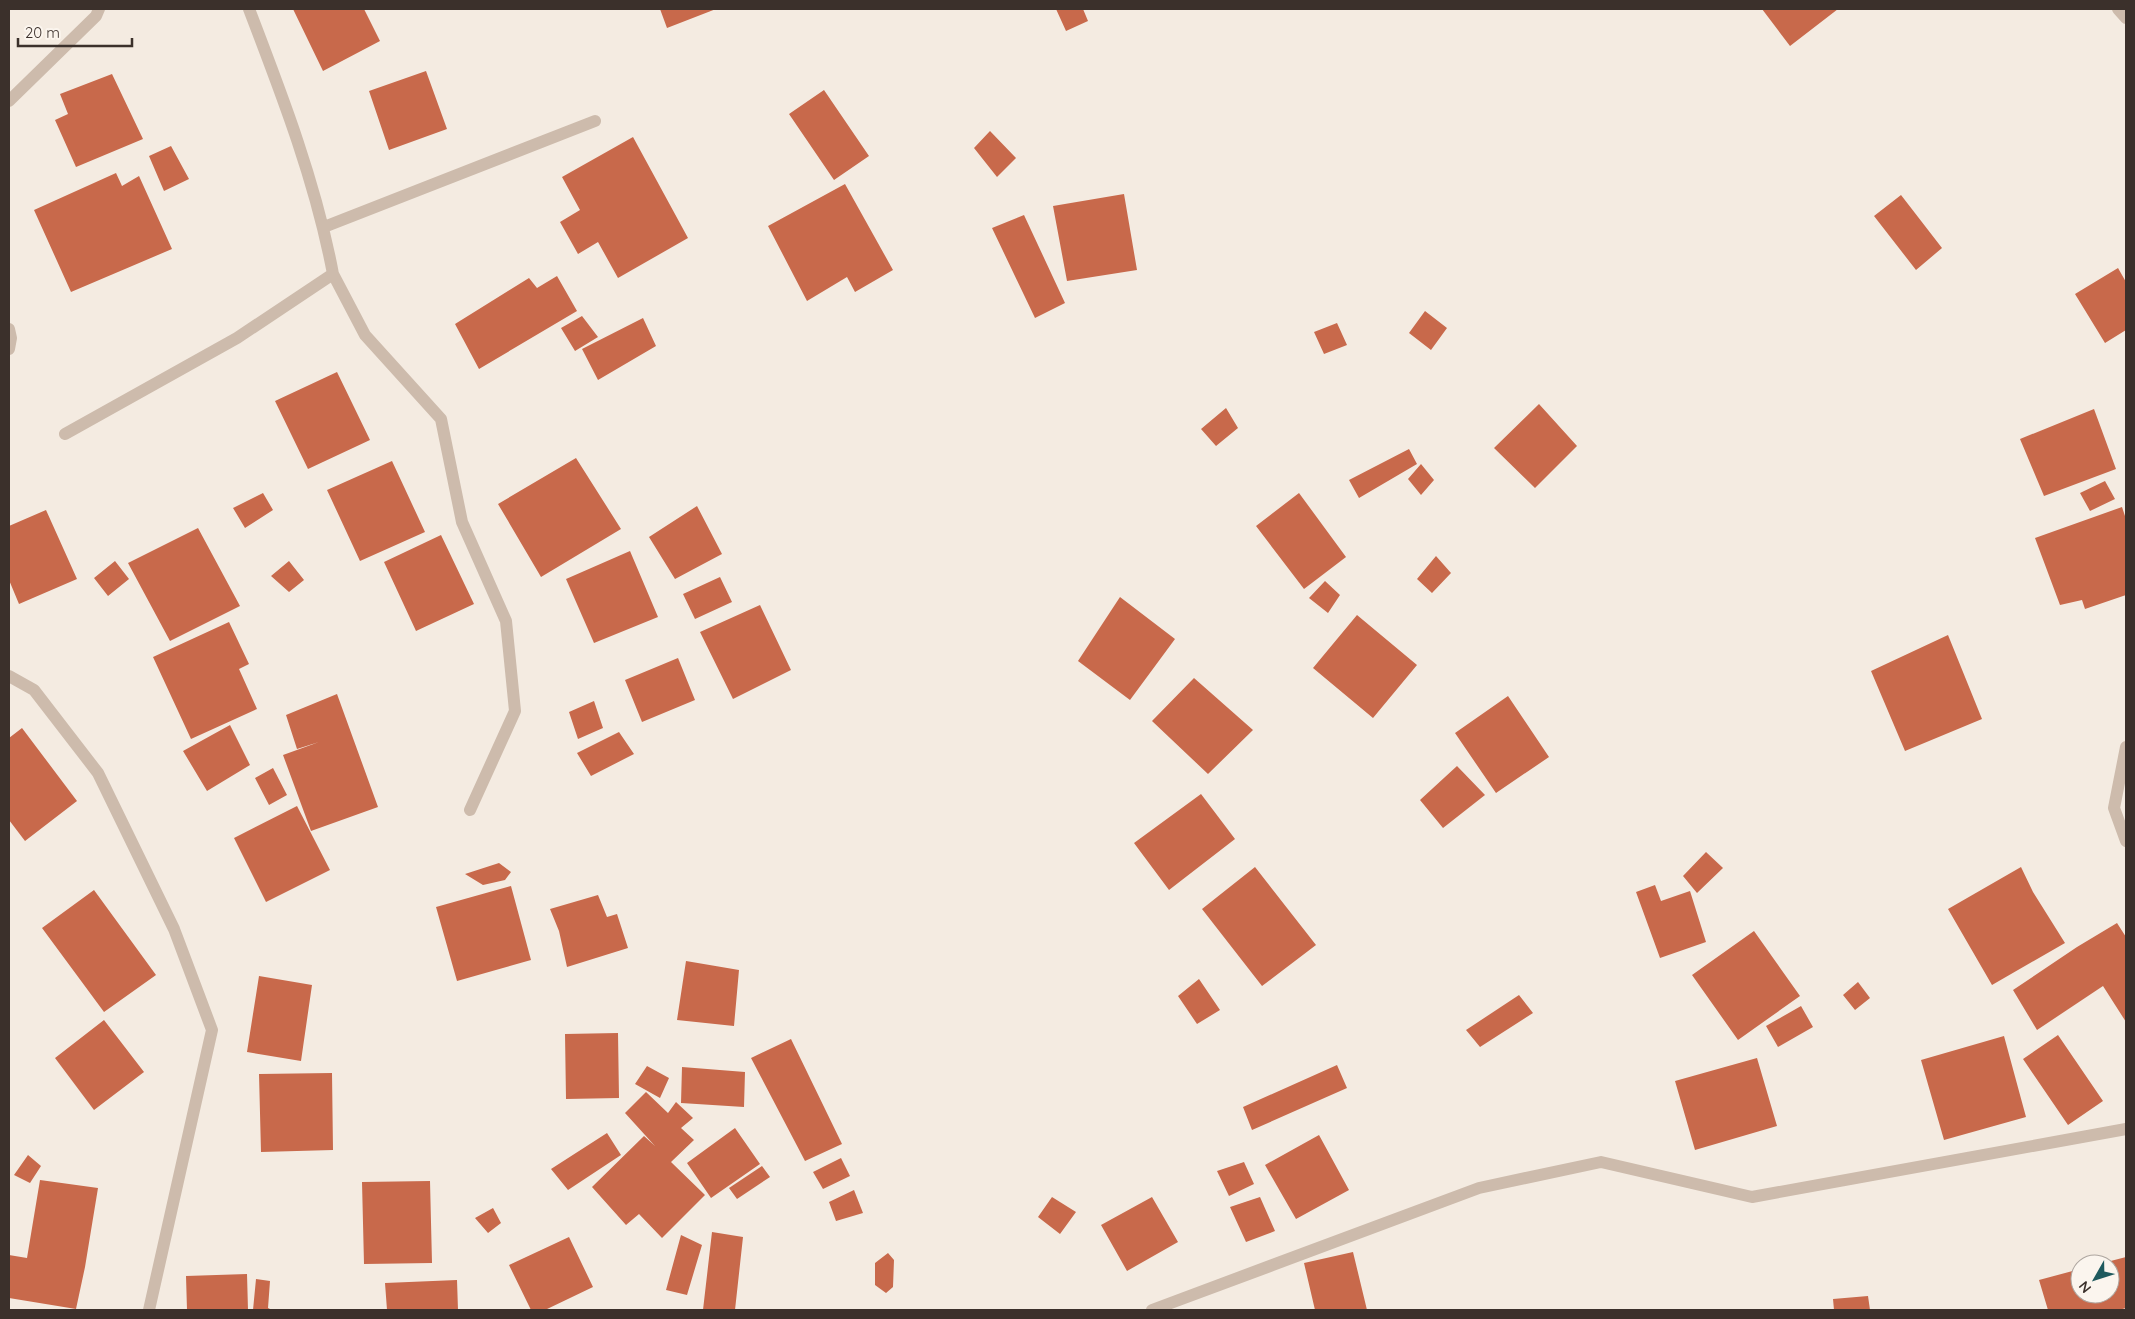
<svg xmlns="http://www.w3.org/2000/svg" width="2135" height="1319" font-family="Quicksand,sans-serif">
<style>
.building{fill:#c8694b}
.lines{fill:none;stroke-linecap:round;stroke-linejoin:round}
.minor{stroke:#cdbbac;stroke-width:12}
</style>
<rect width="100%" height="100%" fill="#f4ebe1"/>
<path class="building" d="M 293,9 L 364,9 L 380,41 L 323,71 Z
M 660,9 L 716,9 L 667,28 Z
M 1056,9 L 1083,9 L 1088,21 L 1066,31 Z
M 1762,9 L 1838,9 L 1790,46 Z
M 426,71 L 447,129 L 389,150 L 369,91 Z
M 112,74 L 143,139 L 76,167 L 55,120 L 68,114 L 60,94 Z
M 824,90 L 869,156 L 834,180 L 789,114 Z
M 990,131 L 1016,158 L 997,177 L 974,148 Z
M 633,137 L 688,238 L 618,278 L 598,242 L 578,254 L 560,222 L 580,210 L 562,177 Z
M 171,146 L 189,179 L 164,191 L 149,156 Z
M 116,173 L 122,186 L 139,176 L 172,249 L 71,292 L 34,210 Z
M 845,184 L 893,270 L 855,292 L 847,277 L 807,301 L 768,226 Z
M 1124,194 L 1137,270 L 1067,281 L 1053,206 Z
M 1901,195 L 1942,248 L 1916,270 L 1874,216 Z
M 1024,215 L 1065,303 L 1035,318 L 992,228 Z
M 2118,268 L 2126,282 L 2126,330 L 2105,343 L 2075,294 Z
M 557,276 L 577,311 L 479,369 L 455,324 L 529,278 L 537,288 Z
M 1425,311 L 1447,328 L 1431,350 L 1409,333 Z
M 582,316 L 598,337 L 575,351 L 561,328 Z
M 643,318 L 656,346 L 598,380 L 582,349 Z
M 1337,323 L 1347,345 L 1324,354 L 1314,332 Z
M 337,372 L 370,440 L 308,469 L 275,401 Z
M 1539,404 L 1577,446 L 1535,488 L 1494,448 Z
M 1226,408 L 1238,428 L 1216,446 L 1201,429 Z
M 2094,409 L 2116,469 L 2044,496 L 2020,439 Z
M 1409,449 L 1417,464 L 1359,498 L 1349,480 Z
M 576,458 L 621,529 L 541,577 L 498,504 Z
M 392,461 L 425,532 L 360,561 L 327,490 Z
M 1421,464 L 1434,480 L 1421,495 L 1408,479 Z
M 2105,481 L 2115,499 L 2090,511 L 2080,493 Z
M 263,493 L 273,510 L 245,528 L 233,508 Z
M 1299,493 L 1346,557 L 1304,589 L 1256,526 Z
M 697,506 L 722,554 L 675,579 L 649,537 Z
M 2122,507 L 2126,519 L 2126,595 L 2085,609 L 2082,600 L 2060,605 L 2035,538 Z
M 46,510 L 77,579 L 19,604 L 9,580 L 9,526 Z
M 198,528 L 240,606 L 170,641 L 128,563 Z
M 441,535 L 474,604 L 416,631 L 384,562 Z
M 630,551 L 658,617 L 594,643 L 566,579 Z
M 1436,556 L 1451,573 L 1432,593 L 1417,579 Z
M 115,561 L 129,579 L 108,596 L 94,578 Z
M 289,561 L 304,580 L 289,592 L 271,576 Z
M 720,577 L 732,602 L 695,619 L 683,594 Z
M 1325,581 L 1340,595 L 1328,613 L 1309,598 Z
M 1120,597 L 1175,639 L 1130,700 L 1078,661 Z
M 760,605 L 791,670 L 733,699 L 700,632 Z
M 1357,615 L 1417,665 L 1373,718 L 1313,668 Z
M 229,622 L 249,664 L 239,669 L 257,709 L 191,739 L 153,657 Z
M 1948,635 L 1982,719 L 1905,751 L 1871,671 Z
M 678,658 L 695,700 L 642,722 L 625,680 Z
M 1194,678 L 1253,730 L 1208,774 L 1152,721 Z
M 337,694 L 378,807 L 311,831 L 283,755 L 319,742 L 297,749 L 286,715 Z
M 1508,696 L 1549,757 L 1496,793 L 1455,733 Z
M 594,701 L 603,728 L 578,739 L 569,712 Z
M 230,725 L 250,765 L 207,791 L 183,751 Z
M 22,728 L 77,801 L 25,841 L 9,820 L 9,738 Z
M 619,732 L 634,754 L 591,776 L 577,753 Z
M 1457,766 L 1485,795 L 1443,828 L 1420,800 Z
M 273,768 L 287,795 L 269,805 L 255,778 Z
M 1201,794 L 1235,839 L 1169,890 L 1134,843 Z
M 297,806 L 330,870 L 266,902 L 234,838 Z
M 1706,852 L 1723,868 L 1697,893 L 1683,876 Z
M 499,863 L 511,872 L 505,880 L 483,885 L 465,874 Z
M 1255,867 L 1316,945 L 1262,986 L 1202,909 Z
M 2021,867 L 2033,892 L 2065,943 L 1992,985 L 1948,909 Z
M 1655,885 L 1661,901 L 1690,891 L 1706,942 L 1660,958 L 1636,892 Z
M 511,886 L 531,960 L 457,981 L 436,907 Z
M 94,890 L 156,975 L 104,1012 L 42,928 Z
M 598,895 L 607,917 L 617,914 L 628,948 L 567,967 L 559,931 L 550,909 Z
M 2117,923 L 2126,937 L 2126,1022 L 2103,986 L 2037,1030 L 2013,990 L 2077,947 Z
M 1754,931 L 1800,996 L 1738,1040 L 1692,975 Z
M 686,961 L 739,970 L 734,1026 L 677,1020 Z
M 259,976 L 312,985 L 301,1061 L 247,1052 Z
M 1199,979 L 1220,1010 L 1197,1024 L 1178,996 Z
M 1858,982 L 1870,998 L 1855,1010 L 1843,995 Z
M 1519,995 L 1533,1013 L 1480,1047 L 1466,1030 Z
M 1801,1006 L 1813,1027 L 1778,1047 L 1766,1026 Z
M 104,1020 L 144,1072 L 94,1110 L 55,1058 Z
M 618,1033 L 619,1098 L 566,1099 L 565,1034 Z
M 2058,1035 L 2103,1101 L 2068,1125 L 2023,1059 Z
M 2004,1036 L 2026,1117 L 1944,1140 L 1921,1060 Z
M 791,1039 L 842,1144 L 805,1161 L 751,1058 Z
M 1757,1058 L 1777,1126 L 1695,1150 L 1675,1081 Z
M 1337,1065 L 1347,1088 L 1252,1130 L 1243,1107 Z
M 647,1066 L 669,1078 L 660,1098 L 635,1084 Z
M 682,1067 L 745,1072 L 744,1107 L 681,1103 Z
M 332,1073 L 333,1150 L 261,1152 L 259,1074 Z
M 646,1092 L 668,1113 L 676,1102 L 693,1118 L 681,1128 L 694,1140 L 671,1162 L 705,1195 L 662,1238 L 639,1214 L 626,1225 L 592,1187 L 644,1136 L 655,1146 L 625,1113 Z
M 735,1128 L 760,1164 L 711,1198 L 687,1163 Z
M 607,1133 L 621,1155 L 568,1190 L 551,1169 Z
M 1319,1135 L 1349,1190 L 1296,1219 L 1265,1165 Z
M 28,1155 L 41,1166 L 30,1183 L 14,1175 Z
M 841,1158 L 850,1176 L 823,1189 L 813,1172 Z
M 1244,1162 L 1254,1184 L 1229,1196 L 1217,1171 Z
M 762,1166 L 770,1177 L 737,1199 L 729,1188 Z
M 40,1180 L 98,1188 L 85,1267 L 76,1309 L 9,1298 L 9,1255 L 27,1258 Z
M 430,1181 L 432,1263 L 364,1264 L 362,1182 Z
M 854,1190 L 863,1213 L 836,1221 L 829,1202 Z
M 1052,1197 L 1076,1212 L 1060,1234 L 1038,1217 Z
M 1152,1197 L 1178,1242 L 1127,1271 L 1101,1225 Z
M 1260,1197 L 1275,1231 L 1246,1242 L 1230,1207 Z
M 493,1208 L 501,1223 L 488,1233 L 475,1218 Z
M 712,1232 L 743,1237 L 735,1310 L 703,1310 Z
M 681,1235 L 702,1245 L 687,1295 L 666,1290 Z
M 569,1237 L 593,1287 L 545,1310 L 531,1310 L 509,1265 Z
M 1353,1252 L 1367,1310 L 1315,1310 L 1304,1263 Z
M 888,1253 L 894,1260 L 893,1287 L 886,1293 L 875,1285 L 875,1263 Z
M 2126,1257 L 2126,1308 L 2119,1310 L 2048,1310 L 2039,1280 L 2080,1269 L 2080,1294 L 2110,1294 L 2110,1264 L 2103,1263 Z
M 247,1274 L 248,1310 L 187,1310 L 186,1276 Z
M 256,1279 L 270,1281 L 268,1308 L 272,1310 L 253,1310 Z
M 457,1280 L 458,1310 L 387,1310 L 385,1283 Z
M 1868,1296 L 1870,1310 L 1834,1310 L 1833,1299 Z"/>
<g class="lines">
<path class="minor" d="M 2118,9 L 2126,18
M 9,101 L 96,16 L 99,9
M 324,227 L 595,121
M 333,274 L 365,335 L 441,419 L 462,522 L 506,621 L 515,711 L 470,810
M 9,329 L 11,338 L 9,349
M 65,434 L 237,338 L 333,274 C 316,183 282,95 249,9
M 9,676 L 34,690 L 98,773 L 174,929 L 212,1030 L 149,1310
M 2126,747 L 2114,808 L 2126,841
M 1152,1310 L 1479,1188 L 1601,1162 L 1752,1197 L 2126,1129"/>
</g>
<rect width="2135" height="1319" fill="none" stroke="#3b302b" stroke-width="20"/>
<g transform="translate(2095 1279) rotate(231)"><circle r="24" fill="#fbf5ee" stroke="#aea6a0"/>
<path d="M0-4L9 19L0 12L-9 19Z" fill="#1f5a5e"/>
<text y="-8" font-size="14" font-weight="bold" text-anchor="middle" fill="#3b302b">N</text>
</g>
<path d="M18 38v8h114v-8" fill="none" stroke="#3b302b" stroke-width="2.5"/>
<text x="25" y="38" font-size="15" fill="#3b302b" stroke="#fbf5ee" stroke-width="4" paint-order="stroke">20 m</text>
</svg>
